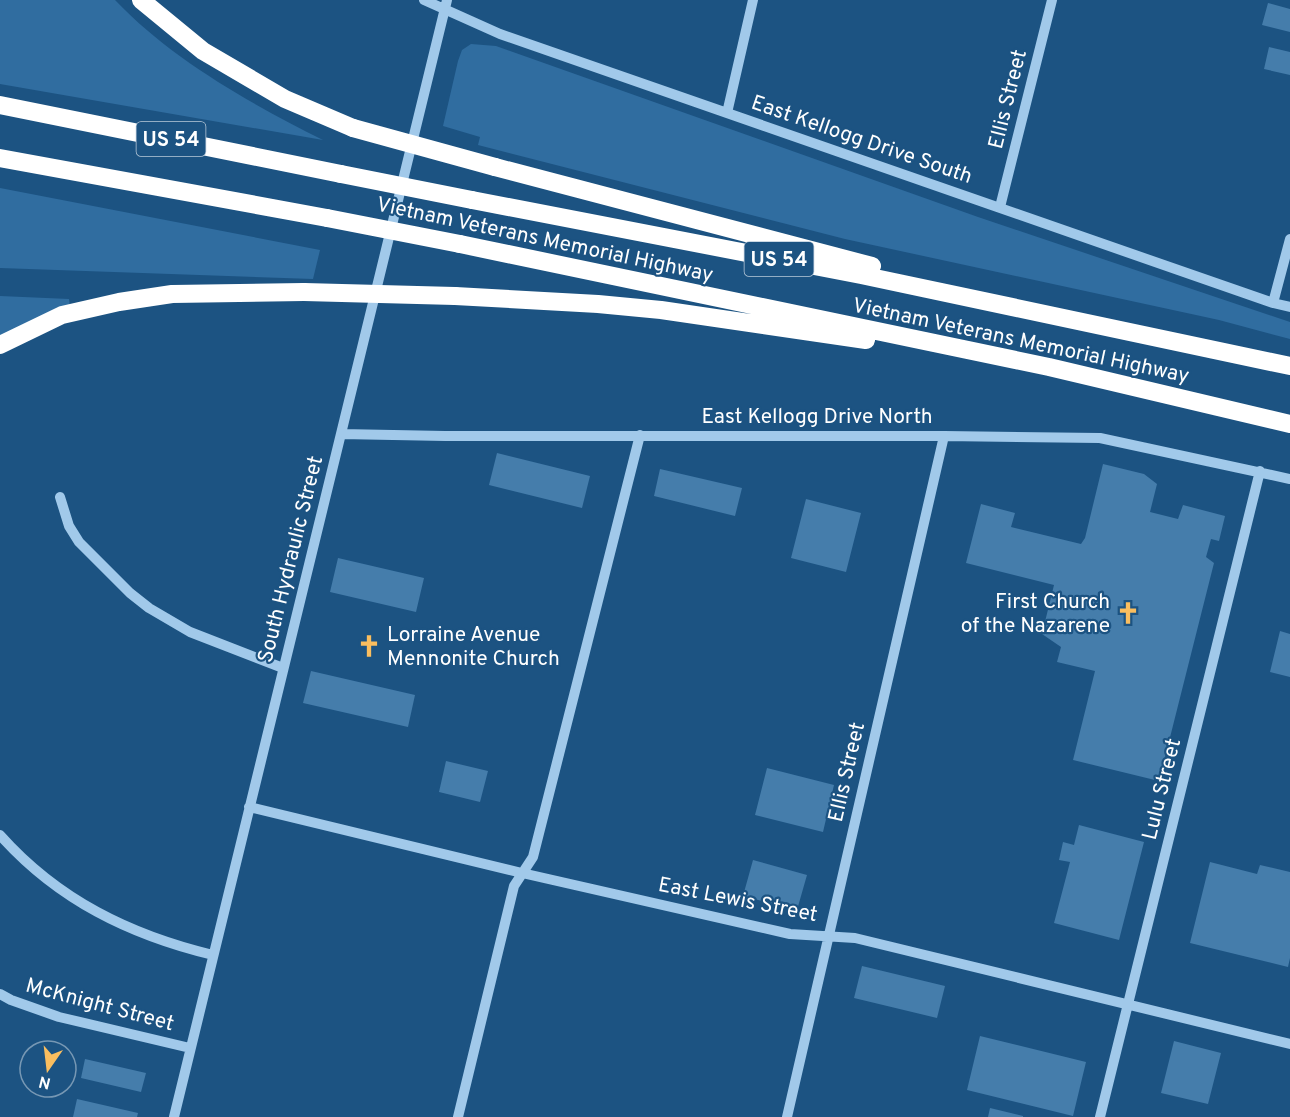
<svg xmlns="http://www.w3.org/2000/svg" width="1290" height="1117" font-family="Overpass,sans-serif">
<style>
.green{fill:#306da0}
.building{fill:#457dab}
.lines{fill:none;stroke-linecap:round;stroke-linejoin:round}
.minor{stroke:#a1c9ea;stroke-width:10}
.highway{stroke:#fff;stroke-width:18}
.highway-bridge{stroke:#fff;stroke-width:18}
.labels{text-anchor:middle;stroke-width:4.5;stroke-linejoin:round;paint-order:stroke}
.shield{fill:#1c5382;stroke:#bbcbda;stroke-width:1.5}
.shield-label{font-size:20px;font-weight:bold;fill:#fff}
.street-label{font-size:21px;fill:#fff;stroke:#1c5382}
.poi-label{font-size:21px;fill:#fff;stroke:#1c5382;text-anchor:end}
</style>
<rect width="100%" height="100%" fill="#1c5382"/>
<path class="green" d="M 0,0 L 115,0 C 171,59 251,104 323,140 L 0,84 Z
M 471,44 L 496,46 L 978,217 L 1290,322 L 1290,339 L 1219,320 L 845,239 L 478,145 L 480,137 L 443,126 L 458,61 L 462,50 Z
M 0,188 L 320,250 L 313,279 L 0,268 Z
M 0,296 L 69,299 L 70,307 L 0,338 Z"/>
<path class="building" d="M 1268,3 L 1290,9 L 1290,32 L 1262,25 Z
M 1269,47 L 1290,52 L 1290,75 L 1264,69 Z
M 497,453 L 590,476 L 582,508 L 489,485 Z
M 1103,464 L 1144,474 L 1157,484 L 1150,512 L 1178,519 L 1183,505 L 1225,516 L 1219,541 L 1211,539 L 1206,557 L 1214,563 L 1159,781 L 1073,760 L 1095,671 L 1057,662 L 1061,647 L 1042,634 L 1054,585 L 966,563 L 981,504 L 1015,513 L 1011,527 L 1081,544 L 1085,538 Z
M 660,469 L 742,488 L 735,516 L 654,496 Z
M 806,499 L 861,513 L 846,572 L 791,558 Z
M 338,558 L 424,578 L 416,612 L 330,592 Z
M 1280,631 L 1290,634 L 1290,677 L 1270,672 Z
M 311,671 L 415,695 L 408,727 L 303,703 Z
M 446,761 L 488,771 L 480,802 L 439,792 Z
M 767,768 L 834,785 L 823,832 L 755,815 Z
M 1079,825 L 1144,842 L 1119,940 L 1054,923 L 1070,862 L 1059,860 L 1063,842 L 1074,845 Z
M 753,860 L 807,875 L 797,910 L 743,896 Z
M 1210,862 L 1257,874 L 1260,865 L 1290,872 L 1290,958 L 1288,967 L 1190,943 Z
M 862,966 L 945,986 L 937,1018 L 854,998 Z
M 980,1036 L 1086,1062 L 1073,1116 L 967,1090 Z
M 1174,1041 L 1221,1053 L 1208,1104 L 1161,1093 Z
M 85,1059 L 146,1073 L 141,1092 L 81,1078 Z
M 77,1099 L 138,1113 L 137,1117 L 73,1117 Z
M 990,1108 L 1023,1116 L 1023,1117 L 988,1117 Z"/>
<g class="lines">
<path class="minor" d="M 424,0 L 500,34 L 1273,303 L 1290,307
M 727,113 L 753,0
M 1000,207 L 1052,0
M 1273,303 L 1290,239
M 341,434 L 445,436 L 944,436 L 1100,438 L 1290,479
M 60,497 L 69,526 L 79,542 L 130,593 L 149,608 L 190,632 L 283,668
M 249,807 L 522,873 L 790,934 L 855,938 L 1290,1044
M 0,835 C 58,900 130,935 213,955
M 0,994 L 11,1000 L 59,1017 L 190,1048
M 174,1117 L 447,0
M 458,1117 L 514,886 L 533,857 L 640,435
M 787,1117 L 944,436
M 1100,1117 L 1260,471"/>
<path class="highway" d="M 141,0 L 203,51 L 285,99 L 353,128
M 0,105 L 341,174
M 0,158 L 327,218
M 495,167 L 872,266
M 472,200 L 861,275 L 1290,366
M 460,244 L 1049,367 L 1290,424
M 455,296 L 598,304 L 661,310 L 866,340
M 0,345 L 62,315 L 119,302 L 172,294 L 304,292"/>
<path class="highway-bridge" d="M 353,128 L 495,167
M 341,174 L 472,200
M 327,218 L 460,244
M 304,292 L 455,296"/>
</g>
<defs>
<g id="church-bare" transform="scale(1.8)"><path d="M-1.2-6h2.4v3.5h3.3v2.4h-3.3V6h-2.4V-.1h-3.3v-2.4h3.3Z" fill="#fabe5f" stroke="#1c5382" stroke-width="2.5" paint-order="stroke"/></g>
</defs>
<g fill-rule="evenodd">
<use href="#church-bare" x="1128" y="613"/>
<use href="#church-bare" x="369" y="646"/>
</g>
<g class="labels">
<g class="shield">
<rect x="136.5" y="122" width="69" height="34" rx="4.5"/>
<rect x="744.5" y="242" width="69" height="34" rx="4.5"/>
</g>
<g class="shield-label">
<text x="171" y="146">US 54</text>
<text x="779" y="266">US 54</text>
</g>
<g class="street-label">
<text transform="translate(1007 99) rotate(-76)" y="7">Ellis Street</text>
<text transform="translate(862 139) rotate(19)" y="7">East Kellogg Drive South</text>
<text transform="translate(545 239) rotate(12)" y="7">Vietnam Veterans Memorial Highway</text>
<text transform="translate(1021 340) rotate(12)" y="7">Vietnam Veterans Memorial Highway</text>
<text x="817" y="423">East Kellogg Drive North</text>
<text transform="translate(290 559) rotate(-76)" y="7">South Hydraulic Street</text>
<text transform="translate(846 772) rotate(-77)" y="7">Ellis Street</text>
<text transform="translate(1161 789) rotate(-76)" y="7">Lulu Street</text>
<text transform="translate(738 899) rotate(11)" y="7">East Lewis Street</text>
<text transform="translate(100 1004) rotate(15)" y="7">McKnight Street</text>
</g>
<g class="poi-label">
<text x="1110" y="608">First Church<tspan x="1110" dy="24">of the Nazarene</tspan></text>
<text x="387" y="641" text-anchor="start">Lorraine Avenue<tspan x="387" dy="24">Mennonite Church</tspan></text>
</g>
</g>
<g transform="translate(48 1069) rotate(194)"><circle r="28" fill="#1c5382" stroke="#7798b4" stroke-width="1.5"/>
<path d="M0-4.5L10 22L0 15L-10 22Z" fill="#fabe5f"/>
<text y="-9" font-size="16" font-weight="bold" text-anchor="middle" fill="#ffffff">N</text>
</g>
</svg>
